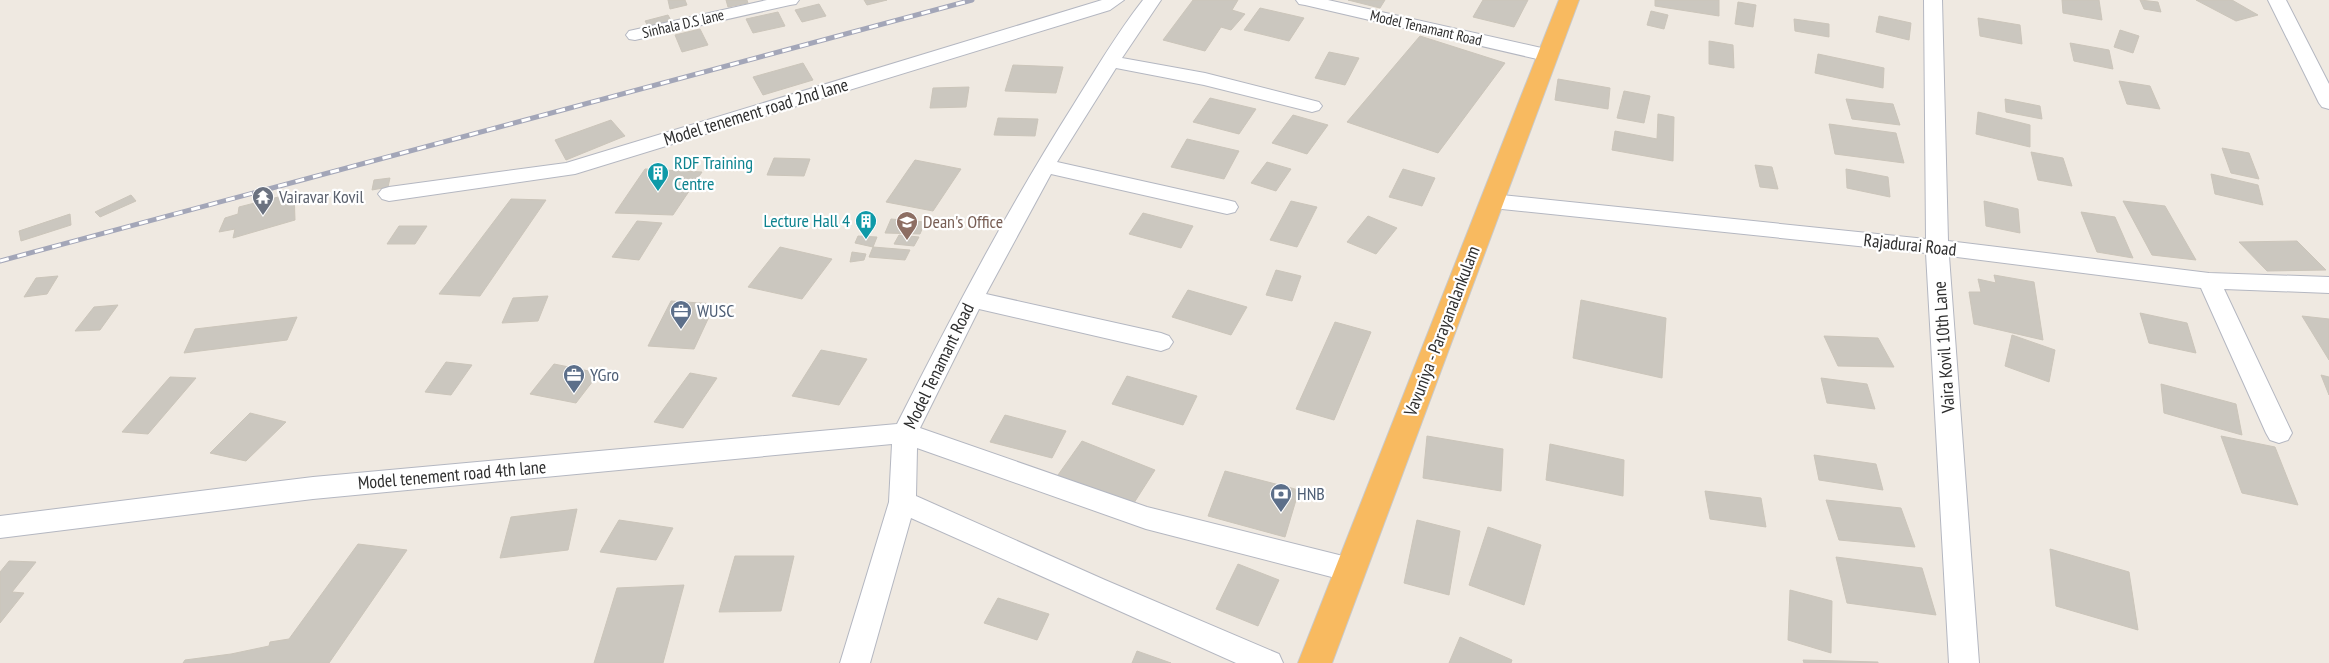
<svg xmlns="http://www.w3.org/2000/svg" width="2329" height="663" font-family="'PT Sans Narrow',sans-serif">
<style>
.building{fill:#cbc7bf;stroke:#cbc5ba}
.lines{fill:none;stroke-linecap:round;stroke-linejoin:round}
.minor-casing{stroke:#b4b7c1;stroke-width:2}
.trunk-casing{stroke:#c9c9c9;stroke-width:2}
.minor{fill:#fff;fill-rule:evenodd}
.trunk{fill:#f8ba60;fill-rule:evenodd}
.rail-casing{stroke:#a3a6b8;stroke-width:5}
.rail{stroke:#fff;stroke-width:3;stroke-dasharray:9;stroke-linecap:butt}
.labels{text-anchor:middle;stroke-width:4.5;stroke-linejoin:round;paint-order:stroke}
.far-street-label{font-size:15px;fill:#2e2e2e;stroke:#fff}
.street-label{font-size:18px;fill:#2e2e2e;stroke:#fff}
.culture-label{font-size:18px;fill:#0d838f;stroke:#fff;text-anchor:start}
.worship-label{font-size:18px;fill:#5b616d;stroke:#fff;text-anchor:start}
.education-label{font-size:18px;fill:#785e54;stroke:#fff;text-anchor:start}
.service-label{font-size:18px;fill:#4e5e75;stroke:#fff;text-anchor:start}
</style>
<rect width="100%" height="100%" fill="#efe9e1"/>
<path class="building" d="M 668,0 L 685,0 L 687,5 L 670,9 Z
M 726,0 L 747,0 L 748,3 L 728,7 Z
M 864,0 L 887,0 L 867,5 Z
M 1193,0 L 1238,0 L 1232,10 L 1245,14 L 1231,30 L 1221,27 L 1205,51 L 1163,40 Z
M 1348,0 L 1385,0 L 1380,8 Z
M 1483,0 L 1528,0 L 1514,27 L 1473,17 Z
M 1655,0 L 1719,0 L 1719,16 L 1655,6 Z
M 2062,0 L 2099,0 L 2102,20 L 2063,13 Z
M 2140,0 L 2158,2 L 2161,12 L 2144,9 Z
M 2196,0 L 2232,0 L 2258,15 L 2236,21 Z
M 1738,2 L 1756,5 L 1753,27 L 1735,24 Z
M 819,4 L 826,16 L 802,22 L 795,10 Z
M 1260,8 L 1304,18 L 1289,41 L 1244,30 Z
M 1651,11 L 1668,15 L 1664,29 L 1647,25 Z
M 778,12 L 785,26 L 753,33 L 746,19 Z
M 668,15 L 672,22 L 649,28 L 645,21 Z
M 1879,16 L 1911,23 L 1909,40 L 1876,32 Z
M 1978,18 L 2020,25 L 2022,44 L 1980,36 Z
M 1794,19 L 1829,24 L 1829,37 L 1795,31 Z
M 700,29 L 708,45 L 682,52 L 675,35 Z
M 2120,30 L 2139,36 L 2133,53 L 2114,47 Z
M 1420,36 L 1505,63 L 1438,153 L 1347,122 Z
M 1709,41 L 1733,45 L 1734,68 L 1709,64 Z
M 2070,43 L 2109,50 L 2113,69 L 2074,61 Z
M 1329,52 L 1359,58 L 1345,85 L 1315,78 Z
M 1818,54 L 1884,68 L 1883,88 L 1815,73 Z
M 803,63 L 813,80 L 763,95 L 753,77 Z
M 1013,65 L 1063,67 L 1056,93 L 1005,91 Z
M 1558,79 L 1610,88 L 1608,109 L 1555,100 Z
M 2119,81 L 2150,86 L 2160,109 L 2127,104 Z
M 969,87 L 966,107 L 930,108 L 933,88 Z
M 1624,91 L 1650,96 L 1644,123 L 1617,118 Z
M 1210,98 L 1256,109 L 1239,134 L 1193,122 Z
M 1846,99 L 1893,104 L 1900,125 L 1852,119 Z
M 2005,99 L 2040,106 L 2042,119 L 2006,112 Z
M 1978,112 L 2030,125 L 2030,147 L 1976,134 Z
M 1658,114 L 1674,117 L 1673,161 L 1612,150 L 1615,131 L 1657,139 Z
M 1293,115 L 1328,125 L 1307,154 L 1272,143 Z
M 998,118 L 1038,119 L 1035,136 L 994,135 Z
M 611,120 L 625,136 L 566,160 L 555,140 Z
M 1829,124 L 1896,133 L 1904,163 L 1835,154 Z
M 1187,139 L 1239,151 L 1224,179 L 1171,167 Z
M 2222,148 L 2249,153 L 2259,179 L 2231,173 Z
M 2031,152 L 2063,158 L 2072,186 L 2038,180 Z
M 774,158 L 810,159 L 804,176 L 767,175 Z
M 915,160 L 961,169 L 933,211 L 886,202 Z
M 1267,162 L 1291,169 L 1276,191 L 1251,183 Z
M 1755,165 L 1772,167 L 1778,189 L 1760,187 Z
M 645,169 L 702,172 L 673,215 L 615,213 Z
M 1403,169 L 1435,178 L 1422,206 L 1389,197 Z
M 1846,169 L 1888,177 L 1890,197 L 1847,188 Z
M 2211,174 L 2258,185 L 2263,205 L 2215,194 Z
M 390,178 L 388,187 L 372,190 L 374,180 Z
M 294,193 L 295,220 L 233,238 L 235,229 L 219,232 L 225,218 L 238,214 L 239,207 Z
M 131,195 L 136,201 L 100,217 L 95,212 Z
M 511,199 L 546,200 L 480,296 L 439,294 Z
M 1291,201 L 1317,207 L 1297,247 L 1270,240 Z
M 1984,201 L 2018,209 L 2020,233 L 1986,226 Z
M 2123,201 L 2165,206 L 2196,260 L 2152,255 Z
M 2081,212 L 2115,217 L 2133,258 L 2097,252 Z
M 1143,213 L 1193,226 L 1181,248 L 1129,234 Z
M 70,214 L 71,225 L 21,241 L 19,231 Z
M 1368,216 L 1397,228 L 1376,254 L 1347,242 Z
M 891,219 L 925,222 L 920,234 L 885,233 Z
M 637,221 L 662,223 L 639,260 L 612,257 Z
M 399,226 L 427,226 L 415,244 L 387,244 Z
M 899,235 L 919,237 L 914,246 L 894,244 Z
M 858,236 L 877,237 L 873,247 L 855,243 Z
M 2297,241 L 2326,270 L 2267,271 L 2239,242 Z
M 780,247 L 832,259 L 802,299 L 748,287 Z
M 873,247 L 910,250 L 905,260 L 869,257 Z
M 852,252 L 866,254 L 864,260 L 850,262 Z
M 1276,270 L 1301,276 L 1292,301 L 1266,295 Z
M 1994,275 L 2034,282 L 2043,340 L 1974,324 L 1969,292 L 1981,292 L 1978,279 L 1996,283 Z
M 58,276 L 47,294 L 24,297 L 36,278 Z
M 1188,290 L 1247,307 L 1231,335 L 1172,317 Z
M 548,296 L 538,321 L 502,323 L 513,298 Z
M 1581,300 L 1666,318 L 1662,378 L 1573,358 Z
M 671,301 L 715,304 L 694,349 L 648,346 Z
M 118,305 L 100,330 L 75,331 L 94,307 Z
M 2140,313 L 2187,323 L 2196,353 L 2149,343 Z
M 2302,316 L 2329,319 L 2329,360 Z
M 297,317 L 287,340 L 184,353 L 195,329 Z
M 1335,322 L 1371,332 L 1334,420 L 1296,409 Z
M 2012,335 L 2055,350 L 2049,382 L 2005,366 Z
M 1824,336 L 1878,338 L 1894,367 L 1838,366 Z
M 821,350 L 867,359 L 839,405 L 792,396 Z
M 446,362 L 472,365 L 451,395 L 425,392 Z
M 554,364 L 599,373 L 576,403 L 530,394 Z
M 690,373 L 717,378 L 683,428 L 654,422 Z
M 2321,375 L 2329,377 L 2329,395 Z
M 1127,376 L 1197,396 L 1183,425 L 1112,404 Z
M 170,377 L 196,378 L 148,434 L 122,432 Z
M 1821,378 L 1867,384 L 1875,409 L 1827,403 Z
M 2161,384 L 2236,404 L 2242,435 L 2164,413 Z
M 250,413 L 286,422 L 246,461 L 210,453 Z
M 1005,415 L 1066,431 L 1052,458 L 990,442 Z
M 1427,436 L 1503,449 L 1501,491 L 1423,478 Z
M 2221,436 L 2275,447 L 2298,505 L 2242,493 Z
M 1082,441 L 1155,470 L 1132,506 L 1058,475 Z
M 1550,444 L 1624,460 L 1623,496 L 1546,480 Z
M 1814,455 L 1876,464 L 1883,490 L 1819,480 Z
M 1225,471 L 1299,490 L 1285,537 L 1208,516 Z
M 1705,491 L 1761,498 L 1766,527 L 1710,519 Z
M 1826,500 L 1901,508 L 1915,547 L 1839,540 Z
M 577,509 L 568,550 L 500,558 L 511,517 Z
M 619,520 L 673,528 L 656,560 L 600,552 Z
M 1417,520 L 1460,531 L 1449,595 L 1404,583 Z
M 1488,527 L 1541,545 L 1524,605 L 1469,585 Z
M 358,544 L 407,550 L 329,663 L 183,663 L 185,660 L 231,654 L 269,646 L 270,642 L 289,639 Z
M 2050,549 L 2129,572 L 2138,630 L 2056,606 Z
M 735,556 L 794,556 L 781,611 L 719,612 Z
M 1836,557 L 1922,568 L 1936,615 L 1847,603 Z
M 9,561 L 36,562 L 12,592 L 24,593 L 0,623 L 0,572 Z
M 1238,564 L 1279,580 L 1258,626 L 1216,609 Z
M 684,585 L 663,663 L 594,663 L 617,588 Z
M 1790,590 L 1832,601 L 1831,653 L 1788,640 Z
M 998,598 L 1049,614 L 1037,640 L 984,623 Z
M 1460,637 L 1512,660 L 1511,663 L 1449,663 Z
M 1137,651 L 1171,663 L 1132,663 Z
M 1803,660 L 1878,662 L 1878,663 L 1804,663 Z"/>
<g class="lines">
<g class="minor-casing">
<path id="minor" d="M 767,0 L 799,0 L 796,4 L 790,5 L 635,40 L 629,39 L 626,35 L 629,31 Z
M 1102,0 L 1124,0 L 1110,10 L 575,174 L 389,201 L 382,199 L 378,194 L 382,189 L 389,187 L 566,163 Z
M 1143,0 L 1161,0 L 1122,58 L 1205,73 L 1319,102 L 1322,106 L 1319,110 L 1312,112 L 1204,85 L 1116,68 L 1057,162 L 1227,200 L 1235,202 L 1238,207 L 1235,212 L 1227,214 L 1051,174 L 986,294 L 1161,333 L 1169,336 L 1173,342 L 1169,348 L 1161,351 L 979,309 L 920,428 L 1147,507 L 1351,558 L 1361,562 L 1365,570 L 1361,578 L 1351,582 L 1146,529 L 917,448 L 916,496 L 1105,580 L 1279,654 L 1283,663 L 1236,663 L 911,518 L 870,663 L 840,663 L 889,502 L 892,444 L 313,499 L 0,538 L 0,516 L 313,477 L 897,424 C 952,315 1008,208 1074,104 C 1096,69 1117,33 1143,0 Z
M 1296,0 L 1328,0 L 1546,49 L 1553,51 L 1555,55 L 1553,59 L 1546,61 L 1305,5 L 1299,4 Z
M 1924,0 L 1942,0 L 1948,241 L 2209,273 L 2329,277 L 2329,293 L 2224,289 L 2292,433 L 2288,440 L 2279,443 L 2270,440 L 2266,433 L 2201,288 L 1949,256 L 1979,663 L 1949,663 L 1926,253 L 1492,208 L 1484,206 L 1481,201 L 1484,196 L 1492,194 L 1926,239 Z
M 2268,0 L 2286,0 L 2329,84 L 2329,109 L 2322,107 L 2319,103 Z"/>
</g>
<g class="trunk-casing">
<path id="trunk" d="M 1559,0 L 1579,0 L 1332,663 L 1298,663 Z"/>
</g>
<use href="#minor" class="minor"/>
<use href="#trunk" class="trunk"/>
<g class="rail-casing">
<path id="rail" d="M 0,261 L 972,0"/>
</g>
<use href="#rail" class="rail"/>
</g>
<defs>
<g id="building-pin" transform="scale(1.125)"><path d="M0 17L-7.5 6A9.5 9.5 0 1 1 7.5 6Z" fill="#0f9aa8" stroke="#fff"/><path d="M-4-6H4V6H1V3H-1V6H-4ZM-2.5-4.3h1.7v1.8h-1.7ZM.8-4.3h1.7v1.8H.8ZM-2.5-1h1.7V.8h-1.7ZM.8-1h1.7V.8H.8Z" fill="#fff"/></g>
<g id="temple-pin" transform="scale(1.125)"><path d="M0 17L-7.5 6A9.5 9.5 0 1 1 7.5 6Z" fill="#6b7280" stroke="#fff"/><path d="M0-6L5-2H3V0L6.5 2.5H4V6H1.5V3h-3V6H-4V2.5H-6.5L-3 0V-2H-5Z" fill="#fff"/></g>
<g id="university-pin" transform="scale(1.125)"><path d="M0 17L-7.5 6A9.5 9.5 0 1 1 7.5 6Z" fill="#8d6e63" stroke="#fff"/><path d="M0-5L7-2L0 1L-7-2ZM-4 1L0 2.5L4 1V4Q0 6-4 4Z" fill="#fff"/></g>
<g id="office-pin" transform="scale(1.125)"><path d="M0 17L-7.5 6A9.5 9.5 0 1 1 7.5 6Z" fill="#5c6f8a" stroke="#fff"/><path d="M-6-3h4V-5.5h4V-3h4V5H-6ZM-1-4.5V-3h2v-1.5ZM-6 0V1H6V0Z" fill="#fff"/></g>
<g id="bank-pin" transform="scale(1.125)"><path d="M0 17L-7.5 6A9.5 9.5 0 1 1 7.5 6Z" fill="#5c6f8a" stroke="#fff"/><path d="M-6-4H6V4H-6ZM0-2.3a2.3 2.3 0 1 0 0 4.6a2.3 2.3 0 1 0 0-4.6Z" fill="#fff"/></g>
</defs>
<g fill-rule="evenodd">
<use href="#building-pin" x="658" y="173"/>
<use href="#temple-pin" x="263" y="197"/>
<use href="#building-pin" x="866" y="221"/>
<use href="#university-pin" x="907" y="222"/>
<use href="#office-pin" x="681" y="311"/>
<use href="#office-pin" x="574" y="375"/>
<use href="#bank-pin" x="1281" y="494"/>
</g>
<g class="labels">
<g class="far-street-label">
<text transform="translate(683 24) rotate(-13)" y="5">Sinhala D.S lane</text>
<text transform="translate(1426 28) rotate(13)" y="5">Model Tenamant Road</text>
</g>
<g class="street-label">
<text transform="translate(756 112) rotate(-17)" y="6">Model tenement road 2nd lane</text>
<text transform="translate(1910 245) rotate(6)" y="6">Rajadurai Road</text>
<text transform="translate(1442 331) rotate(-69)" y="6">Vavuniya - Parayanalankulam</text>
<text transform="translate(1944 347) rotate(-94)" y="6">Vaira Kovil 10th Lane</text>
<text transform="translate(939 366) rotate(-64)" y="6">Model Tenamant Road</text>
<text transform="translate(452 475) rotate(-5)" y="6">Model tenement road 4th lane</text>
</g>
<g class="culture-label">
<text x="674" y="169">RDF Training<tspan x="674" dy="21">Centre</tspan></text>
<text x="850" y="227" text-anchor="end">Lecture Hall 4</text>
</g>
<g class="worship-label">
<text x="279" y="203">Vairavar Kovil</text>
</g>
<g class="education-label">
<text x="923" y="228">Dean's Office</text>
</g>
<g class="service-label">
<text x="697" y="317">WUSC</text>
<text x="590" y="381">YGro</text>
<text x="1297" y="500">HNB</text>
</g>
</g>
</svg>
